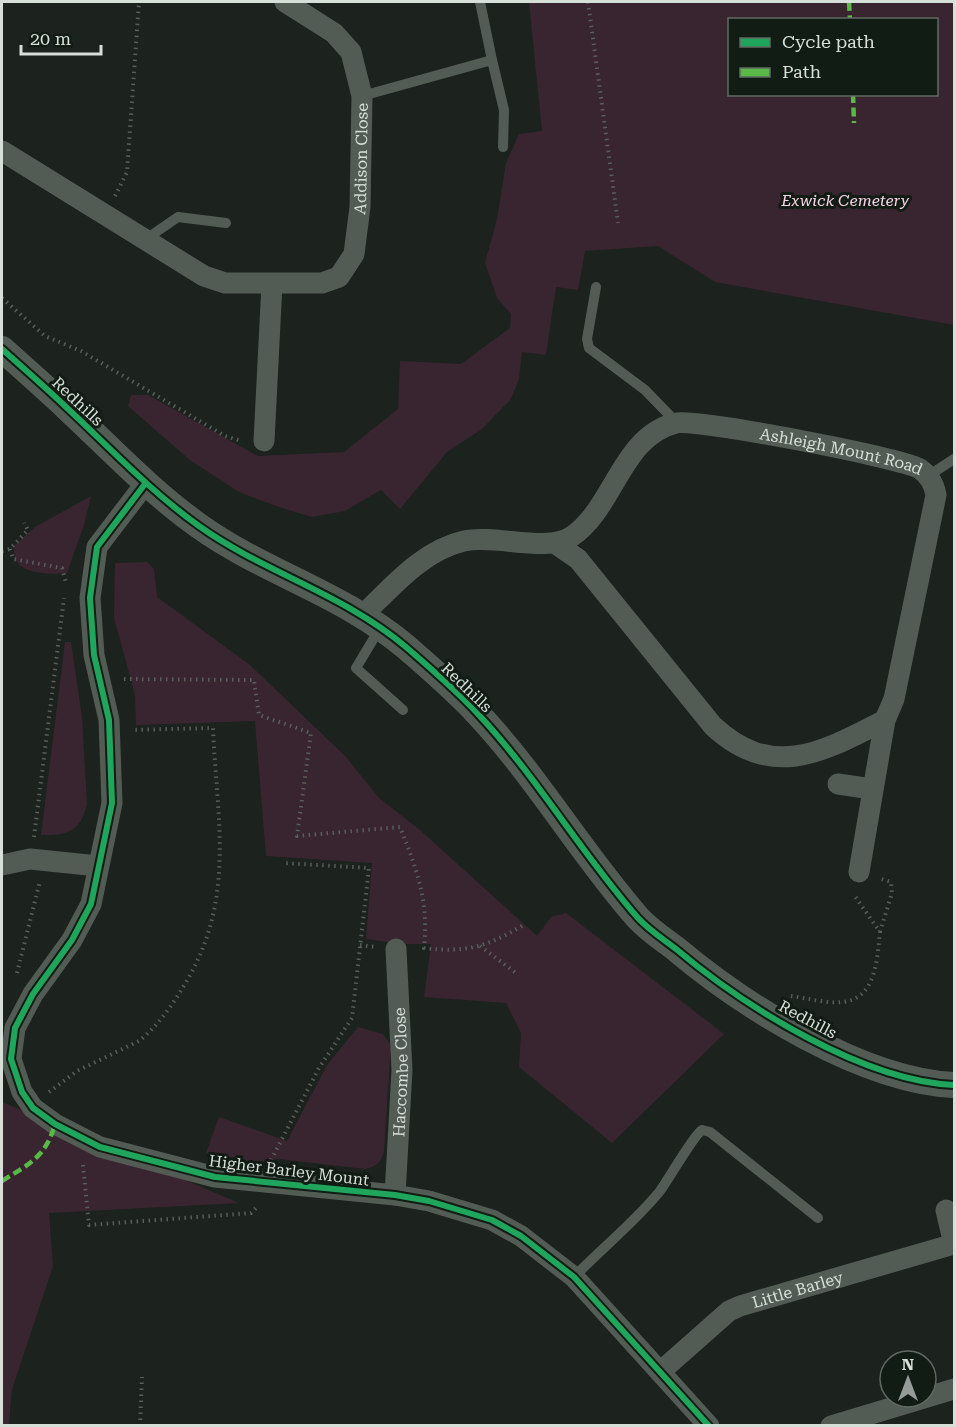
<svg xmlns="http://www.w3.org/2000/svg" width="956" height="1427" font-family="'Roboto Serif',serif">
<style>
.green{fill:#39252f;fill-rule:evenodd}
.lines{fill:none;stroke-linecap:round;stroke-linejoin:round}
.path{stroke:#575f5a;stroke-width:4;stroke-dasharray:1.5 4.5;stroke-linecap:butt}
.service{stroke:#525c55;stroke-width:10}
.minor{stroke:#525c55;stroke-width:21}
.tertiary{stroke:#525c55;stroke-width:26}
.quiet{stroke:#58b947;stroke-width:4.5;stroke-dasharray:9 4.5;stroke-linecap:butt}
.cycleway-casing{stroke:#101c14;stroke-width:10}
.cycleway{stroke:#20a55d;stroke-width:6}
.labels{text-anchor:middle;stroke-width:6;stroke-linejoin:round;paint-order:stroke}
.street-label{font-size:16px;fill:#d7dfd9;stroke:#101c14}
.park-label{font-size:16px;font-style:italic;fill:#fad3e6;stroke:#101c14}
</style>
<rect width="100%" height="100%" fill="#1c221e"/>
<path class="green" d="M 529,2 L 954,2 L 954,325 L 715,282 L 658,246 L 585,251 L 578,290 L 556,287 L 546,355 L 522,352 L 519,379 L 511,399 L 482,429 L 447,452 L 400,509 L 381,490 L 345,511 L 312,517 L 279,507 L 239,492 L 190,460 L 128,406 L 131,395 L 148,395 L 258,456 L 344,452 L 398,409 L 400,361 L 461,364 L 510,328 L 511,314 L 497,298 L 485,263 L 497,219 L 506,163 L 519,134 L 542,131 ZM 730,20 L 936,20 L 936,94 L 730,94 Z
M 91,496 L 84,525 L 67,573 C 49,575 7,575 15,545 L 35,527 Z
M 147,562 L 154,569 L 157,597 L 250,665 L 346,757 L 379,798 L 420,830 L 537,936 L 551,917 L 566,913 L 724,1034 L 612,1143 L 519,1067 L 521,1033 L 506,1003 L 424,997 L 431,944 L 401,944 L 366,939 L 372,863 L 266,856 L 255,721 L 136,725 L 135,695 L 114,618 L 115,563 Z
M 65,642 L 71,642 L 82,717 L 87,804 C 81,831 67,836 41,835 Z
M 358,1027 L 383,1034 L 391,1045 L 384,1151 C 382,1162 376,1167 365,1169 L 279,1159 L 256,1163 L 206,1153 L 219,1117 L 287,1141 L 327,1065 Z
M 2,1102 L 239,1203 L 49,1213 L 53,1266 L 12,1389 L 9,1425 L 2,1425 Z"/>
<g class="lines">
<path class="path" d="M 588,2 L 618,223
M 115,196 L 127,172 L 139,2
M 2,298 L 45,336 L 81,351 L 225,436 L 241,441
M 10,549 L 13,559 L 62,568 L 66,583
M 2,551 L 10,549 L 28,530 L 24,523
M 124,679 L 254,680 L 259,715 L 311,733 L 297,836 L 400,827 C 417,870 429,901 424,948 C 465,953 486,947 522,926
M 34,837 L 64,598
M 880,932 L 892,893 L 891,882 L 881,879
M 360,945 L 375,947
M 480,946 L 516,973
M 17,973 L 40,881
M 791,996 C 807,998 827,1004 843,1002 C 877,998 877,957 880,932 L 854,895
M 49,1092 L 77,1071 L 139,1041 C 158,1026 173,1004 185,984 C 236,899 217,821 213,728 L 131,730
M 271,1160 L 319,1068 L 352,1018 L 369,868 L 283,863
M 83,1165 L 89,1225 L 251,1213 L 258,1206
M 140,1426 L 142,1377"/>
<path class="service" d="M 492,60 L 504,110 L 503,147
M 362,96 L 492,60 L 480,2
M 146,239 L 178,217 L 226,223
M 596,287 L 587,339 L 589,348 L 645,390 L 676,422
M 928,476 L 954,459
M 380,628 L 356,668 L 403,710
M 574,1277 C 601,1249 636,1221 660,1191 C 669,1179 693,1136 702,1130 L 710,1132 L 818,1218"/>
<g class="minor">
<path id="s1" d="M 2,151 L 204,276 L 225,283 L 322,283 L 339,277 L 354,254 L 360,207 L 362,96 L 351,52 L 334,33 L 285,2"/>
<path d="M 264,441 L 272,284"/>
<path d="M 145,484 L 97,547 L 90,598 L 94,655 L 109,720 L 112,803 L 91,904 L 72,940 L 33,994 L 15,1028 L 11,1059 L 22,1092 L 33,1108 L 55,1124 L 100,1147 L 215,1177 L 395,1195 L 429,1201 L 492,1220 L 521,1236 L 574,1277 L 709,1426"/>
<path d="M 556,544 L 578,559 L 713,726 C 772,781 823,752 885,720"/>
<path id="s2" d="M 363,615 C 392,587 423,550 464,541 C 496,534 545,553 571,537 C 614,509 621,436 676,423 C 694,418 903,458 920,469 C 929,475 934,484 936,495 L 894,699 L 885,720 L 859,872"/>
<path d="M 838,784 L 872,789"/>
<path d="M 2,865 L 30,859 L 98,866"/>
<path id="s3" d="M 395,1195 L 402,1070 L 396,949"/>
<path d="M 946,1210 L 954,1244"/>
<path id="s4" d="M 660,1372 L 729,1311 L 740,1306 L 954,1244"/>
<path d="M 831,1426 L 954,1389"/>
</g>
<path class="tertiary" d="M 2,349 C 23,368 45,387 66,407 C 110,448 150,491 199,526 C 265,573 342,593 406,647 C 430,668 456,690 478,714 C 537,777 581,853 638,918 C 649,930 663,939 676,949 C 745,1007 863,1081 954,1085"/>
<path class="quiet" d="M 849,2 L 850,20
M 853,94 L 854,123
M 2,1181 C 29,1164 46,1157 55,1124"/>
<g class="cycleway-casing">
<path id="cycleway" d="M 2,349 C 23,368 45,387 66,407 C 110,448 150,491 199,526 C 265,573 342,593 406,647 C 430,668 456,690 478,714 C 537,777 581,853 638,918 C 649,930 663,939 676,949 C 745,1007 863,1081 954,1085
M 145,484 L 97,547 L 90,598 L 94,655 L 109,720 L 112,803 L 91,904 L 72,940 L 33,994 L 15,1028 L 11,1059 L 22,1092 L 33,1108 L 55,1124 L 100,1147 L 215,1177 L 395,1195 L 429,1201 L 492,1220 L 521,1236 L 574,1277 L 709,1426"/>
</g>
<use href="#cycleway" class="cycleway"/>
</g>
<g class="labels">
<g class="street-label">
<text dy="6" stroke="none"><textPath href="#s1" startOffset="498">Addison Close</textPath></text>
<text transform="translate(78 401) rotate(43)" y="6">Redhills</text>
<text dy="6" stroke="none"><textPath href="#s2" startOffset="562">Ashleigh Mount Road</textPath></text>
<text transform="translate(467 687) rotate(44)" y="6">Redhills</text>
<text transform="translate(808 1019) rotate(28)" y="6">Redhills</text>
<text dy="6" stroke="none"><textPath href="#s3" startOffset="123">Haccombe Close</textPath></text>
<text transform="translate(289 1170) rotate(7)" y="6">Higher Barley Mount</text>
<text dy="6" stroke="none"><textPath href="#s4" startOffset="164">Little Barley</textPath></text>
</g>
<g class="park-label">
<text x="845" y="206">Exwick Cemetery</text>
</g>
</g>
<rect width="956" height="1427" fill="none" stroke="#d7dfd9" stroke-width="6"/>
<rect x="728" y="18" width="210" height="78" fill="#101c14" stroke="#606a63" stroke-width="1.5"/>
<rect x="740" y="38" width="30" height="9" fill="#20a55d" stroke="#606a63" stroke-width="1.5"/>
<text x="782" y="48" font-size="18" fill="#d7dfd9">Cycle path</text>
<rect x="740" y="68" width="30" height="9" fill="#58b947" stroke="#606a63" stroke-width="1.5"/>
<text x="782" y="78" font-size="18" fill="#d7dfd9">Path</text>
<g transform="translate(908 1379)"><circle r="28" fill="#101c14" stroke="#606a63" stroke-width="1.5"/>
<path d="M0-4.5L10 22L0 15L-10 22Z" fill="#969d98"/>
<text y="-9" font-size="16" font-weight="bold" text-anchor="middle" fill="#d7dfd9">N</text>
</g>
<path d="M21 45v9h80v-9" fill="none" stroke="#d7dfd9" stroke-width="3"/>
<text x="30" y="45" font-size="18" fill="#d7dfd9" stroke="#101c14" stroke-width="4.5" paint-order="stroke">20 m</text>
</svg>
